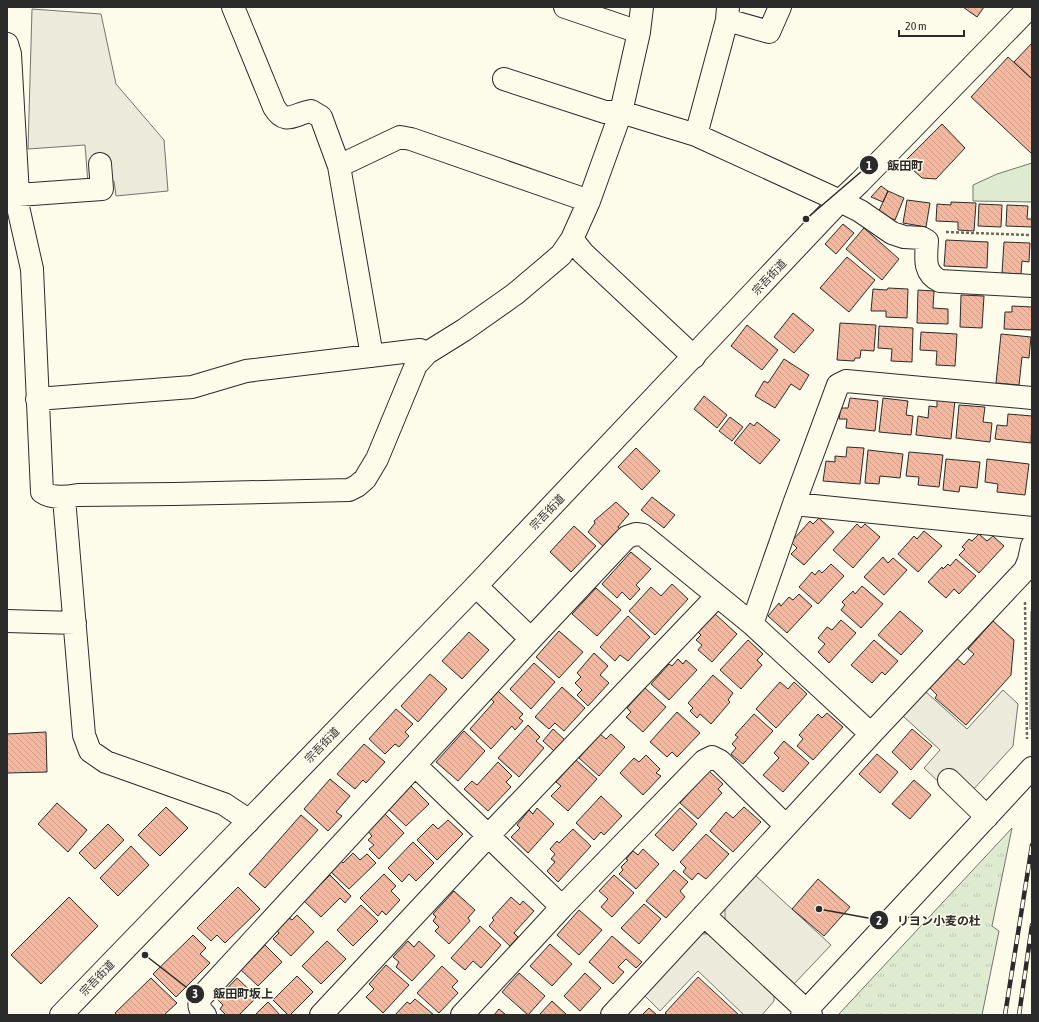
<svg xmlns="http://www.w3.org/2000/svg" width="1039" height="1022" font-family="'Asap Condensed','Noto Sans JP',sans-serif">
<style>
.grass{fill:#deebd1;stroke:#74746e}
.park{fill:url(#park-tufts);stroke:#74746e}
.parking{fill:#eceadb;stroke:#74746e}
.building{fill:url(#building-back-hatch);stroke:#2b2b2b}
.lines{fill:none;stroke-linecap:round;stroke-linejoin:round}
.minor-casing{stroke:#2b2b2b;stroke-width:24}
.highway-casing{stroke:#2b2b2b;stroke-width:24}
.path{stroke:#6a6964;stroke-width:2.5;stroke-dasharray:3 2;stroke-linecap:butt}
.minor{stroke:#fdfbea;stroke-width:22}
.highway{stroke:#fdfbea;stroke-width:22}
.rail-casing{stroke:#2b2b2b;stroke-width:4.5}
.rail{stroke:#fdfbea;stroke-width:3;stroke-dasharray:9;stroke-linecap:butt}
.labels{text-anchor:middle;stroke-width:3;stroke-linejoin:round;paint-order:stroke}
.street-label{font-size:11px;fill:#2b2b2b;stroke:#fdfbea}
.leader{fill:none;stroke:#2b2b2b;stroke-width:1.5}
.callout-dot{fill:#2b2b2b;stroke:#fdfbea;stroke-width:1.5}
.mark-label{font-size:12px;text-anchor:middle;font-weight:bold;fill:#fff}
.callout-label{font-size:12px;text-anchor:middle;font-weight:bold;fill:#2b2b2b;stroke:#fdfbea;stroke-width:3;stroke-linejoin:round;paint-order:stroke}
</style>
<defs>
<pattern id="park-tufts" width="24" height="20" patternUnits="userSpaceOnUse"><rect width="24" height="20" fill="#deebd1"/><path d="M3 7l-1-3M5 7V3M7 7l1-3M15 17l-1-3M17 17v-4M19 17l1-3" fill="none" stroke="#bfcab4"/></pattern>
<pattern id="building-back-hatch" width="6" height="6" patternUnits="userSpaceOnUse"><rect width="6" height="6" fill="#f2b8a0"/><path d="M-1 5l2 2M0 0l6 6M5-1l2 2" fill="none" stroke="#d09e8a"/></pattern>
</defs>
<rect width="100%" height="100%" fill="#fdfbea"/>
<path class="grass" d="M 1032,163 L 1032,202 L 973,201 L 973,185 L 997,174 Z
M 1032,609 L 1032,728 L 1030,729 L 1031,612 Z"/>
<path class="park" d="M 1012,828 L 992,926 L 999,931 L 982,1015 L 838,1015 Z"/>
<path class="parking" d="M 32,9 L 101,14 L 116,84 L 164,140 L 168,191 L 116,196 L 114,181 L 88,184 L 85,145 L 28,149 Z
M 1003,690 L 1018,704 L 1013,746 L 961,803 L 924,768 L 940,750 L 903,716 L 925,691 L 967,729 Z
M 755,875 L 831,945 L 794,984 L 725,919 L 725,906 Z
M 698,934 L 709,934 L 774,992 L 774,1001 L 762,1015 L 744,1015 L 698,971 L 660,1011 L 643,994 Z"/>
<path class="building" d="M 963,7 L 984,7 L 977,17 Z
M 1032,43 L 1032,79 L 1014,62 Z
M 1008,57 L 1032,79 L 1032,154 L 971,97 Z
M 942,124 L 965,148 L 936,179 L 922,178 L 904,162 Z
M 881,186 L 888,191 L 883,202 L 871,197 Z
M 888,191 L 904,198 L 895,220 L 878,213 Z
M 907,200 L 930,203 L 926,227 L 903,223 Z
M 951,202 L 976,203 L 974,231 L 958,230 L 958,222 L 936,221 L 937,204 L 951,205 Z
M 979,204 L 1002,205 L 1001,227 L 978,226 Z
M 1007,205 L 1028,206 L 1027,219 L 1032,219 L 1032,227 L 1006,226 Z
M 843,224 L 854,233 L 836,254 L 825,244 Z
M 864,228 L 899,259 L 882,280 L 846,249 Z
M 946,240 L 988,242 L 987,268 L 944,266 Z
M 1004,242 L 1030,243 L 1029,262 L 1022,261 L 1021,274 L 1002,273 Z
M 847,257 L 875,280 L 849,312 L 820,288 Z
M 888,288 L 908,289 L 907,318 L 886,317 L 886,311 L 871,311 L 873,289 L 887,290 Z
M 918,290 L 934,291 L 933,308 L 948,309 L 948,324 L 917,323 Z
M 961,295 L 984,296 L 982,328 L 960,327 Z
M 1012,306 L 1032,307 L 1032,330 L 1004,329 L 1005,312 L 1012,312 Z
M 793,313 L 814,330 L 794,353 L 774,337 Z
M 840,323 L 876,325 L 874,351 L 861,350 L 860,358 L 855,358 L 854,361 L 837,360 Z
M 747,325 L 778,350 L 762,370 L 731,346 Z
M 879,326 L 913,328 L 912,362 L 891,361 L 892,349 L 878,348 Z
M 921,332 L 957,334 L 955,366 L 936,365 L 937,351 L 920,350 Z
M 1001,334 L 1031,337 L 1029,358 L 1022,357 L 1019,385 L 996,383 Z
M 784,359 L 809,375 L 800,390 L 791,384 L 775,408 L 755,396 L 764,381 L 768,383 Z
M 704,396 L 727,415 L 717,428 L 694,409 Z
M 850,398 L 878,401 L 875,431 L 846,428 L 847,419 L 839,419 L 841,408 L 848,408 Z
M 883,398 L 908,401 L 906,415 L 913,416 L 911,435 L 879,432 Z
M 937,398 L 955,400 L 951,439 L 916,435 L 918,416 L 928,418 L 929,406 L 937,407 Z
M 959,405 L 985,407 L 983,422 L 992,423 L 990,442 L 956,438 Z
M 1008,414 L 1032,416 L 1031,443 L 995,439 L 997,425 L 1007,426 Z
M 730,417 L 743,427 L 732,441 L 719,431 Z
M 757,422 L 780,440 L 760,464 L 734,443 L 750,423 L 754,426 Z
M 847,447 L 864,448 L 860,484 L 823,481 L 826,461 L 835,462 L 835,456 L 846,457 Z
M 636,448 L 660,471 L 642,490 L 618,467 Z
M 868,450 L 903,454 L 900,478 L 880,476 L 879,484 L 865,483 Z
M 909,452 L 943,455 L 939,487 L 918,485 L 919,477 L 906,476 Z
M 946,459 L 980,462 L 977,488 L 960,486 L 959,492 L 943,490 Z
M 987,459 L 1029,464 L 1025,495 L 997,492 L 998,484 L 985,482 Z
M 652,497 L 675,515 L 664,528 L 641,510 Z
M 616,502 L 629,514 L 618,527 L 622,531 L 605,548 L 588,532 L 595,523 L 594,521 Z
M 819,518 L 834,532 L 804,565 L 791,554 L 797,548 L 791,542 L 810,521 L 813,524 Z
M 857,524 L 861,528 L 865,524 L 880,537 L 853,568 L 833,550 Z
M 574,526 L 596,546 L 571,572 L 550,552 Z
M 924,531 L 942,546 L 918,572 L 898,554 L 914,536 L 917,539 Z
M 979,534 L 987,541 L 993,536 L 1004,546 L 979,573 L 959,555 L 965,549 L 962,547 L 969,539 L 972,541 Z
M 631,552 L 651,569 L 636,585 L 640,589 L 630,600 L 622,592 L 617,598 L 602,584 Z
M 883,557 L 888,563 L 893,558 L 907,570 L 884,595 L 864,577 Z
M 956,559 L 976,576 L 959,594 L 954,589 L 946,598 L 928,582 L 942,567 L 943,569 L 948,564 L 950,566 Z
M 831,564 L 844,576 L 818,604 L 799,587 L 812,572 L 815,575 L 819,570 L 822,573 Z
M 672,584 L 688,599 L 655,635 L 629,611 L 651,587 L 661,596 Z
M 862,586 L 883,604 L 861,628 L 841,610 L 845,605 L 842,602 L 853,591 L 855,594 Z
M 596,588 L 621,610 L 597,636 L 572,614 Z
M 799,594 L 812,606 L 787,633 L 768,616 L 779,603 L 781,606 L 789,597 L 793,600 Z
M 900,611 L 923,631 L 901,655 L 878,635 Z
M 714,613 L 737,634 L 712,662 L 698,650 L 702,645 L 696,640 L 701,635 L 698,632 Z
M 628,616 L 650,637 L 628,661 L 620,655 L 615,661 L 600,647 Z
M 841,620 L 856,633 L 829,663 L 818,652 L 825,644 L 818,638 L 827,627 L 832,630 Z
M 993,621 L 1014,640 L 1011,675 L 966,725 L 935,698 L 937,695 L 929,687 L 955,657 L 964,665 L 974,654 L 968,649 Z
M 559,631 L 583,652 L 559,678 L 536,657 Z
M 469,632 L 489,650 L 462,679 L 442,661 Z
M 748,640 L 763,654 L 757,660 L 762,665 L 741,689 L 720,670 Z
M 874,640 L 898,661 L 885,675 L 882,672 L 872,683 L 851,665 Z
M 594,653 L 608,666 L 600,675 L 609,683 L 588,706 L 577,695 L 582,690 L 575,683 L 581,677 L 577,673 Z
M 678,659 L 683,664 L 686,660 L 697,670 L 669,700 L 651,684 L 669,664 L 672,666 Z
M 534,663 L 555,682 L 531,709 L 510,689 Z
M 430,674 L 447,689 L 418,722 L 401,706 Z
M 713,675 L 733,693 L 728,700 L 730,702 L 711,724 L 700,714 L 697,718 L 690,711 L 693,708 L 688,703 Z
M 780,682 L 788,689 L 794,682 L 807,694 L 776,728 L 756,709 Z
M 562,687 L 585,708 L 564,731 L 555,723 L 549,729 L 535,717 Z
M 645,688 L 666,707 L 643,732 L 626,717 L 631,712 L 627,708 Z
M 498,691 L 523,714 L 519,718 L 523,721 L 515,730 L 512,726 L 491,749 L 470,729 L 494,702 L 491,699 Z
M 396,709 L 413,724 L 405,732 L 409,736 L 399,747 L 395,744 L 385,754 L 369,739 Z
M 677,712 L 700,733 L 677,757 L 672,752 L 667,757 L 650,742 Z
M 827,713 L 843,727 L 813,760 L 797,746 L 803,739 L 799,735 L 818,714 L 822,718 Z
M 754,714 L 773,731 L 743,764 L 731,754 L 736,748 L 732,744 L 738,737 L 735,735 Z
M 528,725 L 540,737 L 536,741 L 544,748 L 519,777 L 498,758 Z
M 553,729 L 565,740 L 554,751 L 543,741 Z
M 912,729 L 932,746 L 911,770 L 892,752 Z
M 464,731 L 485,751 L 458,781 L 436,762 Z
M 46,732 L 47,772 L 7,773 L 7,734 Z
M 600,734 L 606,739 L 611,734 L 625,747 L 599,776 L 579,758 Z
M 784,741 L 809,763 L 783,792 L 763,775 L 779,758 L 774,753 Z
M 364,744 L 385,762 L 366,783 L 363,780 L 355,789 L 337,774 Z
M 877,754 L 898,772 L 880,793 L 859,774 Z
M 646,755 L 660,769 L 656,773 L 661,776 L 643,795 L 620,773 L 634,758 L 639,762 Z
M 576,760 L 597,779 L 568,811 L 551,796 L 561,786 L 556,782 Z
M 498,762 L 512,776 L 506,782 L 511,787 L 488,811 L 464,789 L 472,781 L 477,785 Z
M 709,771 L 723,784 L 718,789 L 722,793 L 698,819 L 680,803 Z
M 330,779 L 350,796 L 336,812 L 342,816 L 328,831 L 304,809 Z
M 914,780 L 931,795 L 910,819 L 892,804 Z
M 411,786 L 429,804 L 406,826 L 388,809 Z
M 601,796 L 622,816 L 604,835 L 601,832 L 594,840 L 576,823 Z
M 57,803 L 87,830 L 68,852 L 38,824 Z
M 166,807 L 188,828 L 160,856 L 138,835 Z
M 744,807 L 761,822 L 733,852 L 710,831 L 726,812 L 733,818 Z
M 537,808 L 554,824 L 528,853 L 511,837 L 520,828 L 517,825 L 529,810 L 533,814 Z
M 680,808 L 697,824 L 673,851 L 655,835 Z
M 384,813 L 404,833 L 379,859 L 369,849 L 374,845 L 368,840 L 372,836 L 367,830 Z
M 301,815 L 318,830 L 265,888 L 249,874 Z
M 448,820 L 463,834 L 437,860 L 417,840 L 433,824 L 438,829 Z
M 108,824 L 124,840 L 95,869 L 79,853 Z
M 573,829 L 591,846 L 558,882 L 547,871 L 555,862 L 551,859 L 555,854 L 550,849 L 557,841 L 559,843 Z
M 706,834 L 729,854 L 706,879 L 698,873 L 692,880 L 683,872 L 686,868 L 680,862 Z
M 413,842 L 434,863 L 416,881 L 409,874 L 402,882 L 388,868 Z
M 131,846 L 149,865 L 118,896 L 100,878 Z
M 643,849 L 659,864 L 636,889 L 619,874 L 623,870 L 621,867 L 628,860 L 626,859 L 633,851 L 638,855 Z
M 353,853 L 360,860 L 367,854 L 376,863 L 349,889 L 330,871 L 340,860 L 343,863 Z
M 674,870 L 688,882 L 680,891 L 685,897 L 666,918 L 646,901 Z
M 384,874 L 396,886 L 391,891 L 400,900 L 386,915 L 382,911 L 378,916 L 360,898 Z
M 330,875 L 351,896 L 345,903 L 340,898 L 321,917 L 304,901 Z
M 614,875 L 634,893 L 612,917 L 601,907 L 608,899 L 599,891 Z
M 818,879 L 850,907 L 824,936 L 792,909 Z
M 238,887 L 260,909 L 225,943 L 217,935 L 211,941 L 197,928 Z
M 454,891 L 475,910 L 468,918 L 470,921 L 449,944 L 435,931 L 439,927 L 433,921 L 436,917 L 433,914 Z
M 69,897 L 98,926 L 41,984 L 11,955 Z
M 511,897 L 520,905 L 523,901 L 534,911 L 514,933 L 518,937 L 510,946 L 489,926 L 494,920 L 492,918 Z
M 644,904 L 661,919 L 639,944 L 621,928 Z
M 361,905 L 378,921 L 353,946 L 337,930 Z
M 579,910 L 602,930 L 579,955 L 557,935 Z
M 297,915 L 314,932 L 291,956 L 273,939 L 279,933 L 276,929 L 288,917 L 292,920 Z
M 480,926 L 501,945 L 481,968 L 473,961 L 465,970 L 451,958 Z
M 193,935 L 206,948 L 200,954 L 210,963 L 176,997 L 153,974 Z
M 612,936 L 642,962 L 636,968 L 626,959 L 618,967 L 624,972 L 613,984 L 589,962 Z
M 327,941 L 346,959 L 321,984 L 302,966 Z
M 408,941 L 414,947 L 419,941 L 435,956 L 412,981 L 396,967 L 399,962 L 393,957 Z
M 550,944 L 572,964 L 552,986 L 530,966 Z
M 265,945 L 282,962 L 258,986 L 241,970 Z
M 386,965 L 409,985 L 383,1013 L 366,997 L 374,989 L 369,984 Z
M 442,966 L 458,981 L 452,987 L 458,993 L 439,1013 L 417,993 Z
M 519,973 L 545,996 L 528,1015 L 502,992 Z
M 585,973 L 601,988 L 580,1011 L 564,996 Z
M 297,976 L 313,992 L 290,1015 L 288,1015 L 273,1000 Z
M 698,977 L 739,1015 L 668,1015 L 665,1013 Z
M 151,978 L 177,1003 L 164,1015 L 117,1015 L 115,1013 Z
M 237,978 L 257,997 L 239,1015 L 226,1015 L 220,1009 L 223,1005 L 217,999 Z
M 415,999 L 434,1015 L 395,1015 L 407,1002 L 410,1004 Z
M 552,1001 L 567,1015 L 539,1015 Z
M 268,1002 L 280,1015 L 255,1015 Z
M 649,1008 L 657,1015 L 642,1015 Z
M 499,1009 L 506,1015 L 494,1015 Z"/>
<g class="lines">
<g class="minor-casing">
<path id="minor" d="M 233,7 L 274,107 C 285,126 294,114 311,111 L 321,117 L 339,166 L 372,356
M 565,7 L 639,32
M 727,20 L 769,32 L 780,7
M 7,44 L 10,54 L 18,195 L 18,207 L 32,269 L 42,492 C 52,499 66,497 78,495 L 174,494 L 349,490 L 357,486 L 365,479 L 377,459 L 416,365 L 427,353 L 464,330 L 515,294 L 561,255 L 572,239 L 589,201 L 621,112 L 639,32 L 642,7
M 504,79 L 605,112 L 621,112 L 696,135 L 840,201 L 860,211 L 892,233 L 904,237 L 922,238 L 927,241 C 926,258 923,273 940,281 L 1032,286
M 696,135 L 727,20 L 728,7
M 339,166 L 400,137 L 411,139 L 589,201
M 18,195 L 102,189 L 100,164
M 572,239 L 583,253 L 694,357
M 37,399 L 192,387 L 246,371 L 420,350 L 427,353
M 64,498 L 84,735 L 90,751 L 106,762 L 224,804 L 242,816 L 248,822
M 794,504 L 1032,528
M 476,586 L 531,639
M 7,621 L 75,623
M 752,624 L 794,504 L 838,385 L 846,381 L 1032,398
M 415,765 L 562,907
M 949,780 L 987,817
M 704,915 L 811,1015
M 205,1015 C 199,1009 198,1005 201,997 L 531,639 L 627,537 L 636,534 L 643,535 L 752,624 L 871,734
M 321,1015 L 489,835 L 717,596
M 462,1015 L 562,907 L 704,761 L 712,757 L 720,761 L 786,826
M 612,1015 L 871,734 L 1025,570 L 1029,560 L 1032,546
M 802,1015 L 1032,768"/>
</g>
<g class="highway-casing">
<path id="highway" d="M 61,1015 L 476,586 L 840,201 L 860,182 L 1030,7"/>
</g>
<path class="path" d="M 946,232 L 1029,235
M 1025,602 L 1027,739"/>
<use href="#minor" class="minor"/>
<use href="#highway" class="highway"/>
<g class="rail-casing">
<path id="rail" d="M 1005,1015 L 1032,845
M 1019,1015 L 1032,925"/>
</g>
<use href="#rail" class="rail"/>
</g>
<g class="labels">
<g class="street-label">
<text transform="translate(769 277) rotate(-47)" y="4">宗吾街道</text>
<text transform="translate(547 512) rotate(-46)" y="4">宗吾街道</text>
<text transform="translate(322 745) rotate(-46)" y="4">宗吾街道</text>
<text transform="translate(97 978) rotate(-46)" y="4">宗吾街道</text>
</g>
</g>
<path class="leader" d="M806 219L869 165M819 909L879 920M145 955L195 994"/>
<g class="callout-dot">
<circle cx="806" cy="219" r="4"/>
<circle cx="819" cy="909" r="4"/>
<circle cx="145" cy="955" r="4"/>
<circle cx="869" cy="165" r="10"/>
<circle cx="879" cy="920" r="10"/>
<circle cx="195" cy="994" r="10"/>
</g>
<g class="mark-label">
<text x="869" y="170">1</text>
<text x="879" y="925">2</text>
<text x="195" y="998">3</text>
</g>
<g class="callout-label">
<text x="905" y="170">飯田町</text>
<text x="939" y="925">リヨン小麦の杜</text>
<text x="243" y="998">飯田町坂上</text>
</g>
<rect width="1039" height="1022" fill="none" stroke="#2b2b2b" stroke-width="16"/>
<path d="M899 30v6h65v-6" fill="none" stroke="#2b2b2b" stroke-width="2"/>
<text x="905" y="30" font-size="12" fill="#2b2b2b" stroke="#fdfbea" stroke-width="3" paint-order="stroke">20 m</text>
</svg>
